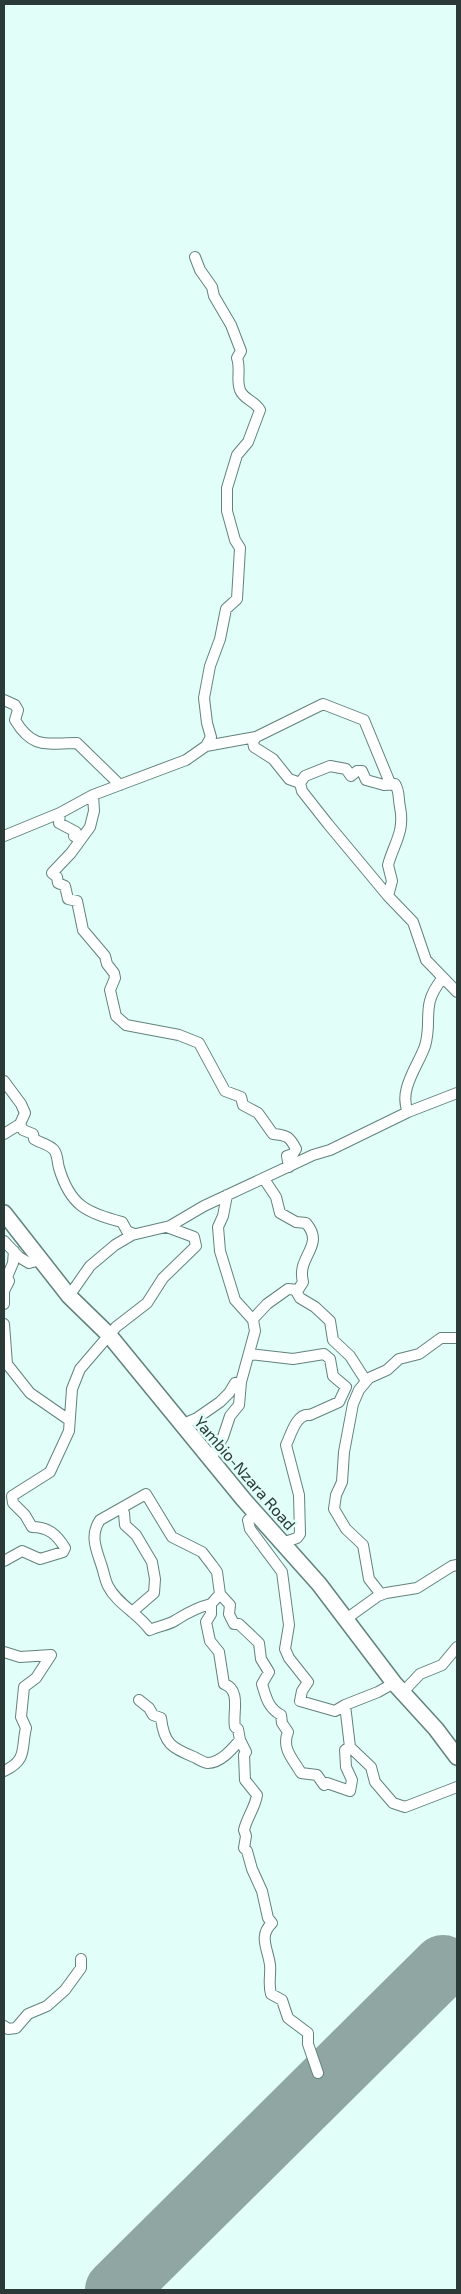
<svg xmlns="http://www.w3.org/2000/svg" width="461" height="2294" font-family="'Exo 2',sans-serif">
<style>
.lines{fill:none;stroke-linecap:round;stroke-linejoin:round}
.runway{stroke:#90a6a2;stroke-width:62}
.street-casing{stroke:#62827d;stroke-width:12}
.primary-casing{stroke:#62827d;stroke-width:18}
.street{stroke:#fff;stroke-width:10}
.primary{stroke:#fff;stroke-width:15}
.labels{text-anchor:middle;stroke-width:5;stroke-linejoin:round;paint-order:stroke}
.street-label{font-size:16px;fill:#2b3937;stroke:#e1fef9}
</style>
<rect width="100%" height="100%" fill="#e1fef9"/>
<g class="lines">
<path class="runway" d="M 116,2290 L 443,1966"/>
<g class="street-casing">
<path id="street" d="M 195,257 L 200,270 L 212,287 L 214,296 L 231,325 L 241,351 L 237,358 C 241,369 236,380 240,390 C 244,400 254,400 260,410 L 248,442 L 237,455 L 227,488 L 227,511 L 235,540 L 240,548 L 237,599 L 226,609 L 220,639 L 210,666 L 204,698 L 207,723 L 211,737 L 206,746
M 4,700 L 15,705 L 18,710 L 15,720 C 33,750 47,743 77,743 L 120,785
M 256,737 L 253,742 L 254,747 L 273,759 L 289,779 L 300,783 L 302,791 L 328,824 L 388,896 L 413,922 L 426,960 L 457,992
M 300,783 L 305,776 L 330,766 L 346,769 L 351,776 L 357,771 L 362,771 L 366,780 L 384,785 L 395,784 C 400,792 398,798 400,807 C 405,832 394,843 388,865 L 392,881 L 388,896
M 93,795 L 94,811 L 90,827 L 71,853 L 52,873 L 57,877 L 58,883 L 65,886 L 68,899 L 77,901 L 83,930 L 105,956 L 107,964 L 114,973 L 115,978 L 110,990 L 116,1016 L 126,1025 L 179,1035 L 199,1043 L 225,1091 L 241,1097 L 243,1105 L 258,1113 L 273,1134 C 287,1135 290,1137 296,1149 L 293,1154 L 287,1156 L 289,1167
M 60,813 L 59,823 L 76,832 L 74,836 L 79,839
M 4,836 L 60,813 L 93,795 L 186,760 L 206,746 L 256,737 L 323,704 L 364,720 L 390,783
M 4,1081 L 21,1104 L 25,1113 L 20,1124 L 23,1130 L 33,1134 L 34,1139 C 40,1143 49,1144 54,1150 C 58,1155 57,1161 59,1168 C 70,1205 86,1213 122,1222 L 127,1231 L 134,1234
M 408,1112 C 398,1090 418,1066 425,1046 C 433,1019 420,1006 442,979
M 4,1134 L 20,1124
M 4,1241 L 19,1257 L 29,1263 L 40,1260
M 296,1291 L 300,1298 L 315,1307 L 330,1321 L 333,1340 L 350,1356 L 366,1381
M 69,1296 L 90,1266 L 115,1245 L 132,1235 L 170,1226 L 204,1206 L 313,1155 L 330,1150 L 408,1112 L 457,1093
M 4,1304 L 4,1291 L 9,1281 L 7,1277 L 13,1263 L 14,1251
M 253,1319 L 267,1304 L 288,1289 L 298,1290 L 303,1282 C 296,1256 326,1246 306,1223 L 296,1222 L 280,1213 L 276,1197 L 264,1179
M 4,1324 L 7,1364 L 30,1393 L 69,1420
M 250,1354 L 293,1359 L 324,1354 L 330,1359 L 333,1376 L 346,1387 L 339,1402 L 310,1415 C 296,1413 291,1435 286,1445 L 299,1495 L 300,1534 L 297,1538 L 282,1543
M 181,1425 L 197,1418 L 220,1402 L 229,1393 L 235,1383 L 241,1382 L 255,1331 L 253,1320 L 235,1300 L 220,1251 L 218,1227 L 223,1216 L 227,1195
M 210,1460 L 223,1437 L 230,1416 L 239,1405 L 241,1382
M 120,1509 L 124,1513 L 125,1525 L 136,1535 L 152,1562 L 155,1579 L 154,1593 L 132,1612
M 256,1514 L 248,1520 L 250,1529 L 282,1572 L 289,1625 L 285,1649 L 289,1658 L 308,1682 L 302,1691 L 300,1701 L 335,1711 L 345,1705
M 4,1561 L 22,1551 L 40,1559 L 63,1552 L 65,1548 C 57,1535 49,1527 32,1527 L 25,1515 L 13,1503 L 12,1496 L 50,1472 L 69,1431 L 72,1389 L 80,1369 L 116,1327 L 147,1303 L 163,1278 L 196,1246 L 194,1237 L 167,1227
M 220,1594 L 230,1605 L 229,1614 L 234,1624 L 239,1624 L 259,1643 L 261,1659 L 269,1672 L 262,1684 C 266,1697 268,1708 281,1715 L 282,1723 L 288,1732 C 281,1749 294,1760 301,1773 L 317,1775 L 324,1785 L 327,1783 L 350,1791 L 352,1780 L 346,1767 L 345,1750 L 350,1747
M 378,1596 L 380,1593 L 369,1579 L 363,1545 L 346,1529 L 334,1509 L 336,1495 L 342,1482 L 344,1452 L 353,1404 L 359,1390 L 369,1378 L 387,1370 L 399,1359 L 419,1354 L 441,1338 L 457,1338
M 211,1604 C 198,1607 187,1613 176,1620 C 169,1625 158,1626 150,1630 C 139,1614 117,1604 108,1586 C 105,1580 104,1573 102,1567 C 97,1551 89,1536 100,1520 L 146,1494 L 172,1537 L 202,1552 L 212,1565 L 217,1572 L 220,1594 L 211,1604 L 211,1614 L 206,1622 L 210,1641 L 219,1652 L 224,1684 C 242,1690 232,1714 235,1727 L 238,1729 L 240,1740 L 246,1752 L 244,1755 L 245,1780 L 257,1795 C 255,1808 247,1817 244,1830 L 246,1836 L 244,1848 L 247,1851 L 252,1869 L 262,1891 L 268,1918 L 272,1923 C 258,1936 268,1949 270,1965 C 271,1975 268,1984 271,1994 L 282,2000 L 288,2018 L 308,2033 L 308,2044 L 318,2073
M 346,1619 L 378,1596 L 386,1593 L 417,1588 L 452,1566 L 457,1565
M 4,1652 L 20,1657 L 51,1655 L 36,1678 L 24,1687 L 21,1717 L 26,1728 C 21,1748 28,1760 4,1771
M 394,1683 L 378,1692 L 345,1705 L 350,1747 L 371,1767 L 375,1782 L 393,1803 L 405,1807 L 457,1787
M 403,1692 L 420,1674 L 442,1665 L 457,1647
M 139,1700 L 149,1708 L 153,1715 L 161,1718 C 164,1744 172,1748 194,1757 C 198,1759 204,1763 208,1763 C 221,1763 233,1748 240,1740
M 4,2026 L 8,2029 L 16,2028 L 28,2014 L 47,2006 L 65,1990 L 81,1968 L 81,1959"/>
</g>
<g class="primary-casing">
<path id="primary" d="M 4,1213 L 69,1296 L 109,1335 L 244,1500 L 319,1584 L 394,1683 L 436,1729 L 457,1757"/>
</g>
<use href="#street" class="street"/>
<use href="#primary" class="primary"/>
</g>
<g class="labels">
<g class="street-label">
<text transform="translate(245 1473) rotate(49)" y="6">Yambio-Nzara Road</text>
</g>
</g>
<rect width="461" height="2294" fill="none" stroke="#2b3937" stroke-width="10"/>
</svg>
